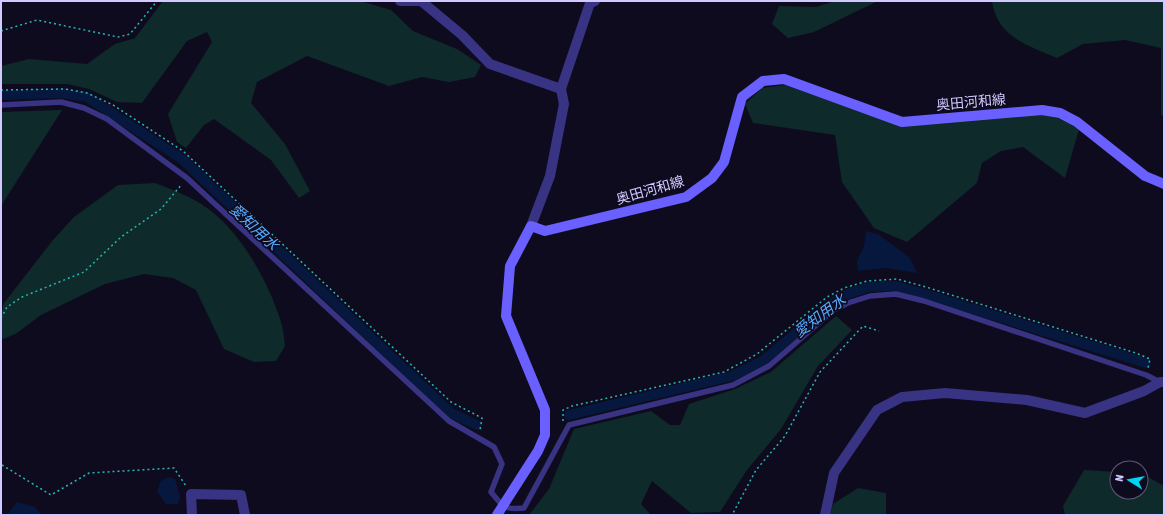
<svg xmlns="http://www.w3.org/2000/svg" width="1165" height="516" font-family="'Asap Condensed','Noto Sans JP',sans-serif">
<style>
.green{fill:#0e2a2a}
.water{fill:#06183d}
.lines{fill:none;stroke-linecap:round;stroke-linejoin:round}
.canal{stroke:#06183d;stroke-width:10}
.path{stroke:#25b7b3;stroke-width:1.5;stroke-dasharray:2 3;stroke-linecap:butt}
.lane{stroke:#383382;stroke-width:5.5}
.street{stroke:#383382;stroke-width:10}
.secondary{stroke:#6960ff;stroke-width:10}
.labels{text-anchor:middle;stroke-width:3.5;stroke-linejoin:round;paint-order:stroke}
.street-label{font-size:14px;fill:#d1c9ff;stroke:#0f0b1f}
.water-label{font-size:15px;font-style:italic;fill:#57acff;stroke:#0f0b1f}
</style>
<rect width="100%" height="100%" fill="#0f0b1f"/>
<path class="green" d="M 163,1 L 360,1 L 391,10 L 413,31 L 457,49 L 481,65 L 475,77 L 449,82 L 422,77 L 389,86 L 307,56 L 257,82 L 251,103 L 285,144 L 310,191 L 299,198 L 271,160 L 214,119 L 204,125 L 186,148 L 177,142 L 168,114 L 212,42 L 207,32 L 187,41 L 142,103 L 117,102 L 89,89 L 67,84 L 1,84 L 1,66 L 29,59 L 87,64 L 115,44 L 135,38 Z
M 835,1 L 878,1 L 814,32 L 788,38 L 772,24 L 779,6 L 816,7 Z
M 986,1 L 1164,1 L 1164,116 L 1161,115 L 1161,48 L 1125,40 L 1083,44 L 1057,58 C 1028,45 998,38 992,2 Z
M 785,85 L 900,126 L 1040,113 L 1058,118 L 1079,129 L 1065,178 L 1023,147 L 1001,151 L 982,163 L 977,183 L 907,242 L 874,228 L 842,182 L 835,135 L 753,123 L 745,104 L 762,88 Z
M 62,110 L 1,206 L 1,112 Z
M 155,183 C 173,190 191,196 207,208 C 240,231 268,281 280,319 C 283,327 284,337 285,346 L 276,361 L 254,362 L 224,349 L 196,290 L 173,278 L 144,274 L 105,284 L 41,315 L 17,333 L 4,339 L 1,338 L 1,313 L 4,303 L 53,240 L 74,217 L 118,185 Z
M 836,316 L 852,330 L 818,366 L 781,429 L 747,470 L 720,512 L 691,513 L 652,481 L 641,504 L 651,515 L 529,515 L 549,489 L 574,429 L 651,411 L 670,425 L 680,425 L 689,404 L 735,389 L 771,372 Z
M 1084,470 L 1117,472 L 1117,492 L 1141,492 L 1141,473 L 1164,486 L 1164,515 L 1065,515 L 1063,506 Z
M 858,488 L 886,493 L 886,515 L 830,515 L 833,504 Z"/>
<path class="water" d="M 866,231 L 878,234 L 910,258 L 917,273 L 885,268 L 858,271 L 857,261 L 864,247 Z
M 169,477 L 175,479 L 180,497 L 178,504 L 166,504 L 157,491 L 161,481 Z
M 17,502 L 35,507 L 42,515 L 7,515 Z"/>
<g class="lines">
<path class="canal" d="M 1,95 L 62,93 L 87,97 L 182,159 L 451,413 L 477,425
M 569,415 L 732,376 L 763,361 L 829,305 L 842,296 L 868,287 L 896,286 L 925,294 L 1146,363"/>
<path class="path" d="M 1,31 L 37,20 L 118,37 L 130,34 L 157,1
M 1,90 L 65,89 L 87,93 L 113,105 L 183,151 L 451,402 L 482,418 L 480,430
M 1,318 L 7,307 L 22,297 L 84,272 L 121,237 L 161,209 L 182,184
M 563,421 L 563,410 L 572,406 L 724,372 L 757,354 L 827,297 L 844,288 L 867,281 L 897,279 L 926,287 L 1136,353 L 1150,359 L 1148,368
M 1,460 L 2,465 L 51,495 L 89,473 L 174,468 L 186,486
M 739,515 L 732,515 L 756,470 L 785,436 L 820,372 L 863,326 L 879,331"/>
<path class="lane" d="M 1,105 L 61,102 L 84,108 L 107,119 L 187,178 L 449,421 L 494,447 L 502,464 L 491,492 C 503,507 504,510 524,508 L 569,425 L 733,385 L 769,366 L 834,310 L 848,303 L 870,296 L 896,294 L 924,301 L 1146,375 L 1160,382"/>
<path class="street" d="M 400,1 L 421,1 L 462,35 L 490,64 L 561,89
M 531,226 L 550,176 L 564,104 L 561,89 L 590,3 L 595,1
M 192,515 L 191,494 L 241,495 L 245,515
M 825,515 L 834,473 L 877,410 L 902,397 L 945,393 L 1027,400 L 1085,413 L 1144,391 L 1160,382 L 1164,382"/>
<path class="secondary" d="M 497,515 L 538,451 L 545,435 L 545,410 L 506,316 L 510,266 L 531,226 L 545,231 L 686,197 L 712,178 L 724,162 L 742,97 L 763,81 L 784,79 L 902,122 L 1042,110 L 1060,113 L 1077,122 L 1145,176 L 1164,184"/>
</g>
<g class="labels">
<g class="street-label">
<text transform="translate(971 102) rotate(-5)" y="5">奥田河和線</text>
<text transform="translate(650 190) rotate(-16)" y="5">奥田河和線</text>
</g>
<g class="water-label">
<text transform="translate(254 227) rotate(43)" y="5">愛知用水</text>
<text transform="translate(820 316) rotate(-37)" y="5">愛知用水</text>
</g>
</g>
<rect width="1165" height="516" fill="none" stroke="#d1c9ff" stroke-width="4"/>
<g transform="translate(1129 480) rotate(281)"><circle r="19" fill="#0f0b1f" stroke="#5d5779"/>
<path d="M0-3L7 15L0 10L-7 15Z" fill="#00d4f4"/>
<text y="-6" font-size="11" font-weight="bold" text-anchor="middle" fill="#d1c9ff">N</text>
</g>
</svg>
